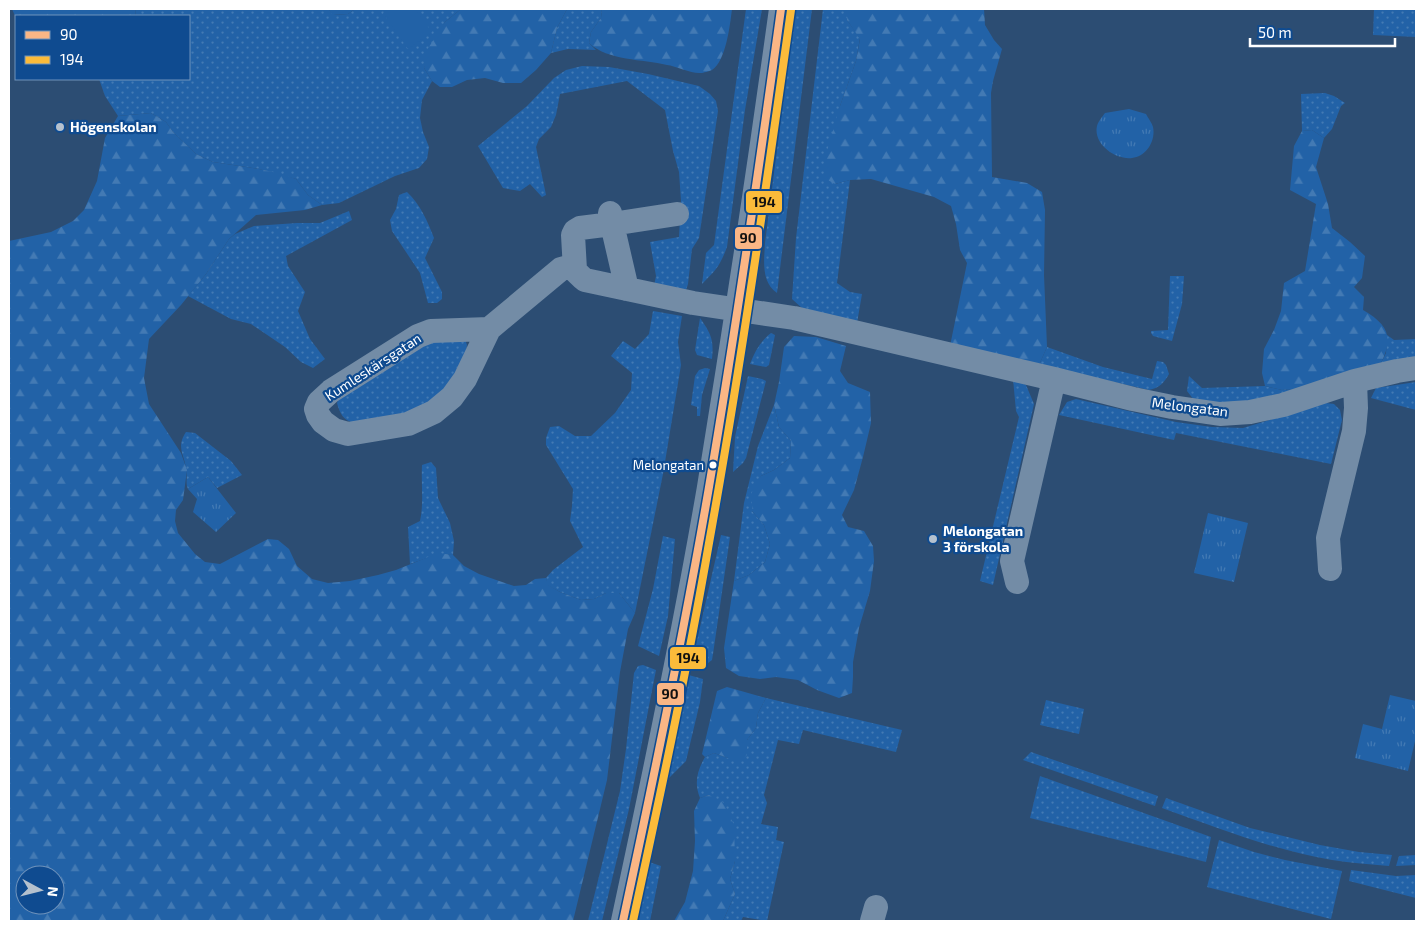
<svg xmlns="http://www.w3.org/2000/svg" width="1425" height="930" font-family="'Exo 2',sans-serif">
<style>
.grass{fill:url(#grass-dots)}
.forest{fill:url(#forest-firs);fill-rule:evenodd}
.park{fill:url(#park-tufts)}
.pitch{fill:#2262a7}
.lines{fill:none;stroke-linecap:round;stroke-linejoin:round}
.minor{stroke:#738ca6;stroke-width:24}
.bus-1-casing{stroke:#0f4b90;stroke-width:11}
.bus-2-casing{stroke:#0f4b90;stroke-width:11}
.bus-1{stroke:#fab685;stroke-width:8}
.bus-2{stroke:#fbbb3a;stroke-width:8}
.poi-dot{fill:#b5c1ce;stroke:#0f4b90;stroke-width:2}
.bus-dot{fill:#fff;stroke:#0f4b90;stroke-width:2}
.labels{text-anchor:middle;stroke-width:4.5;stroke-linejoin:round;paint-order:stroke}
.bus-label{font-size:13px;fill:#fff;stroke:#0f4b90;text-anchor:end}
.poi-label{font-size:14px;font-weight:bold;fill:#fff;stroke:#0f4b90;text-anchor:start}
.street-label{font-size:14px;fill:#fff;stroke:#0f4b90}
.line-badge{stroke:#0f4b90;stroke-width:2}
.pale-badge-label{font-size:14px;text-anchor:middle;font-weight:bold;fill:#111}
</style>
<defs>
<pattern id="grass-dots" width="8" height="8" patternUnits="userSpaceOnUse" patternTransform="scale(1.25)"><rect width="8" height="8" fill="#2262a7"/><path d="M2 2h.1M6 6h.1" fill="none" stroke="#437ab4" stroke-width="1.8" stroke-linecap="round"/></pattern>
<pattern id="forest-firs" width="22" height="20" patternUnits="userSpaceOnUse" patternTransform="scale(1.25)"><rect width="22" height="20" fill="#2262a7"/><path d="M5 1l3.5 6h-7zM16 11l3.5 6h-7z" fill="#437ab4"/></pattern>
<pattern id="park-tufts" width="24" height="20" patternUnits="userSpaceOnUse" patternTransform="scale(1.25)"><rect width="24" height="20" fill="#2262a7"/><path d="M3 7l-1-3M5 7V3M7 7l1-3M15 17l-1-3M17 17v-4M19 17l1-3" fill="none" stroke="#437ab4"/></pattern>
</defs>
<rect width="100%" height="100%" fill="#2c4d73"/>
<path class="grass" d="M 136,9 L 328,9 L 334,15 L 348,14 L 355,9 L 461,9 L 445,22 L 424,68 L 432,81 L 422,100 L 420,118 L 423,132 L 429,147 L 427,159 L 419,168 L 395,176 L 339,203 L 322,205 L 308,195 L 296,179 L 259,169 L 213,162 L 196,154 L 173,132 L 166,122 L 151,113 L 118,116 L 105,96 L 99,79 L 189,79 L 189,16 L 135,16 Z
M 567,9 L 602,9 L 601,18 L 591,32 L 589,43 L 596,50 L 568,49 L 551,53 L 557,28 Z
M 746,9 L 762,9 L 745,110 L 727,247 C 720,266 716,270 702,284 L 706,253 L 714,245 Z
M 795,9 L 812,9 L 777,293 C 761,282 764,261 765,243 Z
M 823,9 L 847,9 L 847,20 L 860,38 L 856,61 L 840,106 L 835,184 L 850,180 L 837,283 L 850,292 L 862,294 L 857,323 L 803,309 L 792,299 L 796,238 Z
M 1374,9 L 1416,9 L 1416,37 L 1373,35 Z
M 582,66 L 609,67 L 648,74 L 699,86 L 710,94 L 716,101 L 718,111 L 699,238 L 692,249 L 688,284 L 686,290 L 654,286 L 656,276 L 650,242 L 679,237 L 681,201 L 679,172 L 673,151 L 665,110 L 627,81 L 560,94 L 556,115 L 551,127 L 539,139 L 536,147 L 546,195 L 542,197 L 530,184 L 520,191 L 503,188 L 478,146 L 527,106 L 554,78 L 566,70 Z
M 1325,93 L 1334,96 L 1345,103 L 1341,106 L 1332,129 L 1324,138 L 1312,130 L 1302,131 L 1301,94 Z
M 407,192 C 420,204 428,222 434,238 L 425,258 L 442,292 L 442,299 L 437,303 L 428,303 L 420,273 L 392,231 L 390,220 L 396,209 L 399,195 Z
M 349,211 L 352,220 L 286,256 L 288,266 L 305,292 L 298,311 L 310,339 L 325,359 L 313,368 L 301,362 L 285,347 L 251,324 L 231,319 L 188,296 L 206,274 L 229,239 L 235,234 L 254,226 L 297,223 L 320,223 Z
M 1170,276 L 1184,276 L 1182,304 L 1172,341 L 1153,336 L 1151,333 L 1151,331 L 1168,330 Z
M 653,311 L 682,316 L 678,342 L 681,365 L 663,474 L 635,613 L 619,593 L 606,593 L 594,599 L 581,600 L 560,592 L 547,585 L 546,578 L 553,570 L 583,547 L 570,521 L 572,506 L 573,489 L 546,445 L 546,438 L 550,427 L 559,426 L 575,436 L 591,436 L 615,413 L 631,390 L 632,373 L 611,356 L 623,341 L 635,349 L 649,334 Z
M 700,318 C 711,334 714,339 712,359 L 697,355 L 695,350 Z
M 771,333 L 775,335 L 769,365 L 766,367 L 750,364 C 755,351 761,341 771,333 Z
M 1387,335 L 1394,340 L 1416,339 L 1416,359 L 1380,365 L 1386,353 Z
M 431,339 L 465,339 L 467,345 L 466,351 L 460,370 L 442,396 L 408,414 L 354,423 C 343,420 340,414 337,403 L 339,398 Z
M 1047,347 L 1103,367 L 1152,379 L 1157,361 L 1163,362 L 1166,365 L 1169,374 C 1164,383 1159,388 1149,390 L 1039,365 Z
M 705,368 L 710,369 L 702,395 L 700,416 L 697,416 L 697,407 L 691,405 L 695,376 L 699,370 Z
M 748,376 L 762,379 L 766,381 L 746,458 L 743,463 L 733,472 L 735,437 Z
M 1189,376 L 1202,388 L 1265,386 L 1282,390 L 1304,388 L 1272,400 L 1197,404 L 1187,391 Z
M 1013,379 L 1026,385 L 1034,404 L 993,585 L 980,581 L 1019,417 L 1016,411 Z
M 1416,382 L 1416,410 L 1371,398 L 1376,388 Z
M 1076,399 L 1176,422 L 1212,427 L 1243,428 L 1326,403 L 1334,404 L 1340,410 L 1342,420 L 1331,464 L 1176,433 L 1174,440 L 1059,415 L 1067,402 Z
M 774,405 L 779,427 L 791,441 L 790,458 L 774,470 L 761,476 L 752,511 L 764,525 L 770,544 L 765,562 L 749,575 L 734,581 L 744,503 L 758,446 Z
M 186,432 L 195,433 L 231,461 L 242,475 L 217,488 L 208,477 L 188,489 C 185,482 188,476 186,468 C 184,454 176,447 186,432 Z
M 431,462 L 436,468 L 438,498 L 450,523 L 454,541 L 453,555 L 438,554 L 410,564 L 408,527 L 420,521 C 424,503 421,484 422,465 Z
M 721,535 L 730,537 L 713,654 L 712,660 L 708,663 L 693,658 Z
M 663,536 L 675,539 L 668,616 L 659,656 L 638,646 L 653,589 Z
M 643,665 L 656,670 L 629,809 L 602,921 L 588,921 L 620,791 L 626,749 L 634,673 L 638,666 Z
M 685,674 L 703,679 L 700,702 L 686,761 L 668,779 L 673,726 Z
M 766,698 L 902,730 L 896,752 L 803,730 L 799,744 L 778,740 L 764,795 L 767,803 L 761,824 L 778,827 L 776,840 L 784,842 L 767,921 L 743,917 L 741,921 L 723,921 L 735,894 L 730,879 L 735,861 L 709,795 L 700,798 C 694,783 697,771 705,757 L 714,753 L 728,758 L 747,740 L 756,728 L 758,713 Z
M 1046,700 L 1084,709 L 1079,734 L 1040,725 Z
M 1031,752 L 1158,796 L 1155,806 L 1023,760 Z
M 1040,776 L 1211,837 L 1206,862 L 1030,818 Z
M 1166,798 L 1250,828 L 1320,845 L 1359,852 L 1392,855 L 1389,866 C 1370,864 1351,863 1332,860 C 1273,850 1218,828 1162,808 Z
M 1219,840 L 1254,852 L 1285,860 L 1342,871 L 1331,919 L 1207,887 Z
M 1416,855 L 1416,865 L 1396,866 L 1399,856 Z
M 649,862 L 661,866 L 650,921 L 634,921 Z
M 1351,870 L 1396,876 L 1416,875 L 1416,898 L 1349,881 Z"/>
<path class="forest" d="M 12,9 L 136,9 L 135,16 L 16,16 L 16,18 Z
M 328,9 L 355,9 L 348,14 L 333,15 Z
M 461,9 L 567,9 L 557,28 L 551,53 L 536,70 L 521,83 L 503,83 L 485,78 L 467,80 L 452,87 L 440,87 L 432,81 L 424,68 L 427,50 L 445,22 Z
M 602,9 L 732,9 C 730,25 726,61 712,70 C 709,71 703,73 701,73 C 692,74 676,66 667,65 C 643,59 608,61 589,43 L 591,32 L 601,18 Z
M 847,9 L 984,9 L 985,25 L 994,40 L 1002,49 L 993,81 L 991,93 L 992,177 L 1027,183 L 1042,192 L 1045,210 L 1044,275 L 1047,347 L 1039,365 L 950,346 L 967,263 L 960,250 L 956,224 L 951,206 L 934,197 L 871,179 L 850,180 L 835,184 L 826,179 L 824,162 L 840,106 L 856,61 L 860,39 L 847,20 Z
M 151,113 L 166,122 L 173,132 L 196,154 L 213,162 L 259,169 L 282,174 L 296,179 L 308,195 L 322,205 L 305,210 L 256,215 L 229,239 L 206,274 L 181,305 L 149,339 L 144,378 L 149,404 L 181,453 L 187,470 L 183,500 L 176,510 L 175,521 L 178,533 L 195,554 L 205,562 L 220,564 L 268,539 L 278,540 L 289,549 L 297,566 L 312,579 L 328,583 L 350,581 L 378,575 L 396,570 L 438,553 L 453,555 L 464,566 L 479,574 L 514,586 L 526,585 L 535,579 L 546,578 L 548,585 L 560,592 L 581,600 L 594,599 L 606,593 L 619,593 L 635,613 L 628,629 L 620,672 L 607,780 L 573,921 L 9,921 L 9,241 L 51,232 L 73,221 L 84,210 L 97,181 L 105,138 L 118,116 ZM 25,875 L 55,875 L 55,905 L 25,905 Z
M 1312,130 L 1324,138 L 1316,167 L 1328,204 L 1332,228 L 1350,242 L 1365,256 L 1362,278 L 1354,287 L 1364,297 L 1363,310 C 1389,325 1394,338 1380,365 L 1304,388 L 1282,390 L 1265,386 L 1262,373 L 1264,349 L 1274,330 L 1281,311 L 1284,283 L 1305,271 L 1316,204 L 1290,190 L 1294,146 L 1302,131 Z
M 794,336 L 816,337 L 846,346 L 840,371 L 848,383 L 870,392 L 871,423 L 863,457 L 854,490 L 842,515 L 848,527 L 864,531 L 873,546 L 874,561 L 870,591 L 859,628 L 853,662 L 853,677 L 852,693 L 839,698 L 817,690 L 798,680 L 776,677 L 760,679 L 739,676 L 726,668 L 724,648 L 734,581 L 749,575 L 765,562 L 770,544 L 764,525 L 752,511 L 752,492 L 761,476 L 774,470 L 790,458 L 791,441 L 779,427 L 774,405 L 779,382 L 784,347 Z
M 727,687 L 766,698 L 758,713 L 756,728 L 747,740 L 747,755 L 739,762 L 714,753 L 705,757 L 702,754 L 717,691 Z
M 709,795 L 724,803 L 734,825 L 735,861 L 730,879 L 735,894 L 723,921 L 674,921 L 685,902 L 693,871 L 695,841 L 694,811 L 700,798 Z"/>
<path class="park" d="M 1129,109 L 1146,114 C 1148,118 1152,123 1153,127 C 1156,141 1146,157 1132,158 C 1115,160 1093,144 1097,126 C 1098,122 1102,117 1105,113 Z
M 208,477 L 236,513 L 216,532 L 193,512 L 197,499 L 188,489 Z
M 1208,513 L 1248,523 L 1234,582 L 1194,573 Z
M 1390,695 L 1416,701 L 1416,737 L 1408,771 L 1355,758 L 1363,724 L 1382,729 Z"/>
<path class="pitch" d="M 389,9 L 415,9 L 432,32 L 408,49 L 383,13 Z"/>
<g class="lines">
<path class="minor" d="M 610,213 L 612,224 L 677,214
M 575,270 L 573,235 L 575,231 L 580,228 L 612,224 L 627,289
M 489,329 L 431,331 L 418,336 L 331,391 L 319,402 L 316,409 L 318,415 L 323,422 L 334,430 L 348,434 L 408,424 L 434,412 L 452,397 L 465,379 L 489,329 L 561,269 C 574,264 576,274 585,280 L 693,303 L 794,318 L 1054,379 L 1133,399 L 1172,407 L 1220,414 L 1250,412 L 1283,405 L 1355,381 L 1397,371 L 1416,368
M 1330,569 L 1328,538 L 1354,431 L 1356,408 L 1355,381
M 1017,582 L 1012,561 L 1054,379
M 623,921 C 654,777 684,633 709,487 C 735,328 759,169 781,9
M 872,921 L 876,907"/>
<g class="bus-1-casing">
<path id="bus-1" d="M 623,921 C 654,777 684,633 709,487 C 736,328 759,169 781,9"/>
</g>
<g class="bus-2-casing">
<path id="bus-2" d="M 633,921 C 660,796 687,670 709,543 C 741,366 766,188 791,10"/>
</g>
<use href="#bus-1" class="bus-1"/>
<use href="#bus-2" class="bus-2"/>
</g>
<g class="poi-dot">
<circle cx="60" cy="127" r="5"/>
<circle cx="933" cy="539" r="5"/>
</g>
<circle class="bus-dot" cx="713" cy="465" r="4.5"/>
<g class="labels">
<g class="bus-label">
<text x="704" y="470">Melongatan</text>
</g>
<g class="poi-label">
<text x="70" y="132">Högenskolan</text>
<text x="943" y="536">Melongatan<tspan x="943" dy="16">3 förskola</tspan></text>
</g>
<g class="street-label">
<text transform="translate(373 367) rotate(-33)" y="5">Kumleskärsgatan</text>
<text transform="translate(1190 407) rotate(7)" y="5">Melongatan</text>
</g>
</g>
<g class="line-badge">
<rect x="745" y="190" width="38" height="24" rx="5" fill="#fbbb3a"/>
<rect x="734" y="226" width="29" height="24" rx="5" fill="#fab685"/>
<rect x="669" y="646" width="38" height="24" rx="5" fill="#fbbb3a"/>
<rect x="656" y="682" width="29" height="24" rx="5" fill="#fab685"/>
</g>
<g class="pale-badge-label">
<text x="764" y="207">194</text>
<text x="748" y="243">90</text>
<text x="688" y="663">194</text>
<text x="670" y="699">90</text>
</g>
<rect width="1425" height="930" fill="none" stroke="#ffffff" stroke-width="20"/>
<rect x="15" y="15" width="175" height="65" fill="#0f4b90" stroke="#6f93bc"/>
<rect x="25" y="31" width="25" height="8" fill="#fab685" stroke="#6f93bc"/>
<text x="60" y="40" font-size="15" fill="#ffffff">90</text>
<rect x="25" y="56" width="25" height="8" fill="#fbbb3a" stroke="#6f93bc"/>
<text x="60" y="65" font-size="15" fill="#ffffff">194</text>
<g transform="translate(40 890) rotate(97)"><circle r="24" fill="#0f4b90" stroke="#6f93bc"/>
<path d="M0-4L9 19L0 12L-9 19Z" fill="#b5c1ce"/>
<text y="-8" font-size="14" font-weight="bold" text-anchor="middle" fill="#ffffff">N</text>
</g>
<path d="M1250 38v8h145v-8" fill="none" stroke="#ffffff" stroke-width="2.5"/>
<text x="1258" y="38" font-size="15" fill="#ffffff" stroke="#0f4b90" stroke-width="4" paint-order="stroke">50 m</text>
</svg>
